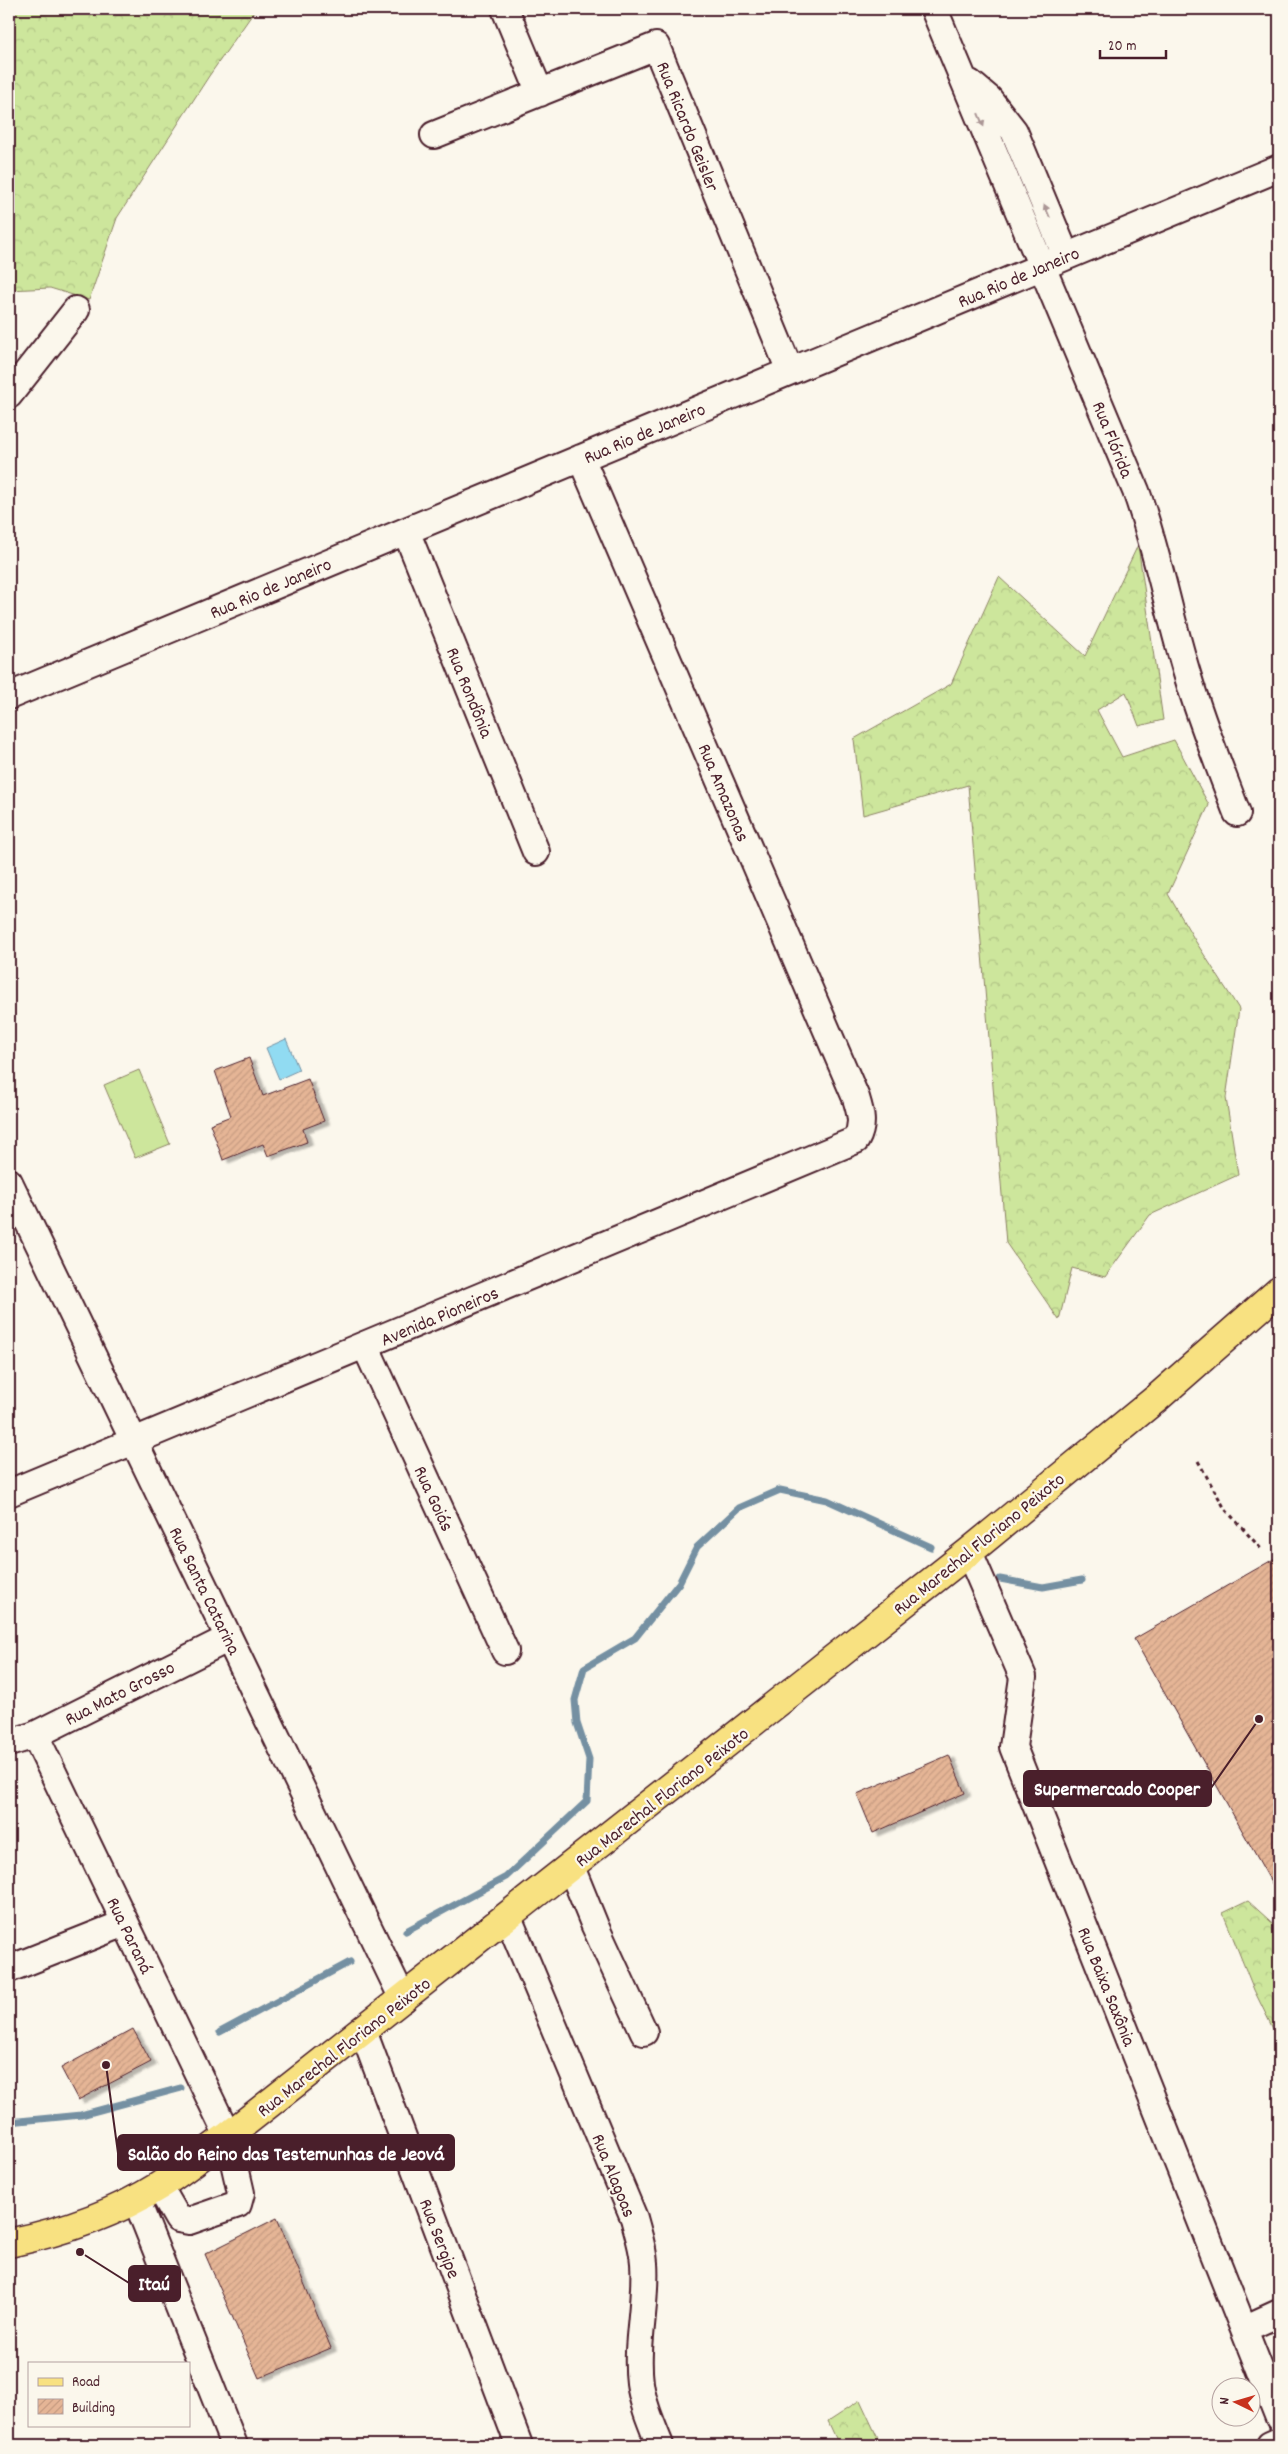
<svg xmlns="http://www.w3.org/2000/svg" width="1288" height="2454" font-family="Dekko,sans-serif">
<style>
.forest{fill:url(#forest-crowns);stroke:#8c8264}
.pitch{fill:#cde69c;stroke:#8c8264}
.water{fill:#91dbf2;stroke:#7590a2}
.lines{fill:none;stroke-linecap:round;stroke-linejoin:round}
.stream{stroke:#7590a2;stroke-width:7}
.building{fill:url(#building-hatch);stroke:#4a1f2b;filter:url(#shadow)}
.minor-casing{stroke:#4a1f2b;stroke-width:30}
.major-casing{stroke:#4a1f2b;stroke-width:31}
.path{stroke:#4a1f2b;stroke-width:3;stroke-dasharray:4 4;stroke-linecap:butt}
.minor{stroke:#fbf7ec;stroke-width:26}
.major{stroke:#f8e181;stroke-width:28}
.oneway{fill:#ab9695}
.labels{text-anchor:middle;stroke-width:4.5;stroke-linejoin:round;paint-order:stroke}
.street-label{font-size:19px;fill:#4a1f2b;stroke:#fbf7ec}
.leader{fill:none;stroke:#4a1f2b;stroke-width:2}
.callout-dot{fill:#4a1f2b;stroke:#fbf7ec;stroke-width:2}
.callout{fill:#4a1f2b;stroke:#4a1f2b;stroke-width:2}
.callout-label{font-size:20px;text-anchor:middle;font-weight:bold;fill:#fff}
</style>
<defs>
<pattern id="forest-crowns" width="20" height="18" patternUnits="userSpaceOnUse" patternTransform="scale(1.25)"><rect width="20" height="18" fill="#cde69c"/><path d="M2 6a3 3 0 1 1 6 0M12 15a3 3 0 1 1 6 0" fill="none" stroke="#b2c587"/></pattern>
<pattern id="building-hatch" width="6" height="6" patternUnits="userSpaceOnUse" patternTransform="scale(1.25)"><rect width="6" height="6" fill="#e5b596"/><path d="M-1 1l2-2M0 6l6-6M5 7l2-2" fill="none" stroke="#c69b81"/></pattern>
<filter id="shadow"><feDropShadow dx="5.5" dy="3" stdDeviation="1" flood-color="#0004"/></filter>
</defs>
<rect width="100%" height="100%" fill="#fbf7ec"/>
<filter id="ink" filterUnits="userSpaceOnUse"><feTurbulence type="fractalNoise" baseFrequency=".02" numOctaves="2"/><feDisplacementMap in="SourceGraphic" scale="10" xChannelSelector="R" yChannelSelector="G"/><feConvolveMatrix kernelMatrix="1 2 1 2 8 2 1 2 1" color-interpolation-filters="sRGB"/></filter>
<g filter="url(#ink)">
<path class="forest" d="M 9,9 L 256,9 L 209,76 L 117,218 L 89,300 L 50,288 L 9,290 Z
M 1138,545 L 1163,720 L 1139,726 L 1126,692 L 1097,710 L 1122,757 L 1174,740 L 1209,805 L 1168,894 L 1196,942 L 1239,1009 L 1226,1098 L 1238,1175 L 1150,1215 L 1105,1277 L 1072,1268 L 1059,1320 L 1006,1243 L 968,785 L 863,815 L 854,739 L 951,684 L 999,577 L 1085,656 Z
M 1248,1901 L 1279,1929 L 1279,2041 L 1254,1990 L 1223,1913 Z
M 860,2400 L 881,2445 L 839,2445 L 828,2421 Z"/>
<path class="pitch" d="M 139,1070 L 170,1144 L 135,1158 L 104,1085 Z"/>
<path class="water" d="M 286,1039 L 299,1070 L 279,1079 L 266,1048 Z"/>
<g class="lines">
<path class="stream" d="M 1000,1579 L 1043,1587 L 1082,1580
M 406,1931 L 506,1877 L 587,1801 L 589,1759 L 577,1723 L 575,1700 L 584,1668 L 635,1638 L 679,1583 L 697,1547 L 739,1508 L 780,1490 L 827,1500 L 931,1547
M 220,2032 L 350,1962
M 9,2122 L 81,2115 L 181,2088"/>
</g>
<path class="building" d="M 249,1058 L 263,1096 L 308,1079 L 324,1121 L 303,1129 L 307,1142 L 268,1156 L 263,1144 L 223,1160 L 210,1124 L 231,1116 L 215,1071 Z
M 1279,1556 L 1279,1896 L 1134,1639 Z
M 949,1755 L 965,1793 L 873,1833 L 857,1794 Z
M 133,2029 L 151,2062 L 78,2100 L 61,2068 Z
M 277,2218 L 331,2348 L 259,2378 L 205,2254 Z"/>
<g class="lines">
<g class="minor-casing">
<path id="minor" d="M 505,9 L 540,93
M 934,9 L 1136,491 C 1158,552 1169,616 1188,677 C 1202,724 1220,768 1237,813
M 970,83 L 989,99 L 1014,131 L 1066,256
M 434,135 L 656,46 L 790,371
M 9,395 L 76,310
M 406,531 L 536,852
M 9,696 L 1279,168
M 9,1182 L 403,1999
M 365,1345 L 505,1651
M 9,1493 L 856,1140 C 864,1125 861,1114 856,1098 L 581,458
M 969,1552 L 1023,1677 L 1013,1747 L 1279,2418
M 35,1735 L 228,2136 L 241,2193 L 238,2204 L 189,2221 L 178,2219 L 159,2186
M 9,1743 L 35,1735 L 229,1638
M 571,1867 L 595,1926 L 644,2032
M 508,1917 L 634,2218 C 638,2233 643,2248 644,2263 C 647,2303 635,2343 640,2383 C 643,2405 652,2425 660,2445
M 9,1969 L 125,1923
M 363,2031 L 519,2445
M 136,2199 L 234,2445
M 1244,2329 L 1279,2313
M 1270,2445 L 1279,2441"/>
</g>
<g class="major-casing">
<path id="major" d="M 9,2243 C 61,2232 113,2215 159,2186 C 183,2171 205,2153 228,2136 L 969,1552 L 1157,1398 L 1279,1291"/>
</g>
<path class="path" d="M 1198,1461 L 1225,1509 L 1263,1551"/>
<use href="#minor" class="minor"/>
<use href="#major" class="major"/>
</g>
<defs><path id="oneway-solid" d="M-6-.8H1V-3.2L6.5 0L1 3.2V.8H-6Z" transform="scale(1.25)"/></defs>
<g class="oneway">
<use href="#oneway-solid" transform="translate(981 120) rotate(67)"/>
<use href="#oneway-solid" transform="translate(1047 211) rotate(-113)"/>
</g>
</g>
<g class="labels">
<g class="street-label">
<text transform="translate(689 126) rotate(68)" y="7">Rua Ricardo Geisler</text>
<text transform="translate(1018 276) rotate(-23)" y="7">Rua Rio de Janeiro</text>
<text transform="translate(644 432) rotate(-23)" y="7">Rua Rio de Janeiro</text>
<text transform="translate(1114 439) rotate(68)" y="7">Rua Flórida</text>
<text transform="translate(270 587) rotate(-23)" y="7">Rua Rio de Janeiro</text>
<text transform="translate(471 692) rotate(68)" y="7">Rua Rondônia</text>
<text transform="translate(725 792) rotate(67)" y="7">Rua Amazonas</text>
<text transform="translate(439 1315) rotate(-23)" y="7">Avenida Pioneiros</text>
<text transform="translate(435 1498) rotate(65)" y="7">Rua Goiás</text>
<text transform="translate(978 1543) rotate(-39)" y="7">Rua Marechal Floriano Peixoto</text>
<text transform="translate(206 1590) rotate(64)" y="7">Rua Santa Catarina</text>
<text transform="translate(119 1692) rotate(-27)" y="7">Rua Mato Grosso</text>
<text transform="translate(661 1796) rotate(-38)" y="7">Rua Marechal Floriano Peixoto</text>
<text transform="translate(131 1935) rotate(64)" y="7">Rua Paraná</text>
<text transform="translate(1108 1986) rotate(68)" y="7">Rua Baixa Saxônia</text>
<text transform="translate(343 2046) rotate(-38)" y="7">Rua Marechal Floriano Peixoto</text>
<text transform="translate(615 2175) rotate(68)" y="7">Rua Alagoas</text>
<text transform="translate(441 2238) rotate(69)" y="7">Rua Sergipe</text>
</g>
</g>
<path class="leader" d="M1259 1719L1211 1788M106 2065L118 2153M80 2252L129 2283"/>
<g class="callout-dot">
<circle cx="1259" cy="1719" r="5"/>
<circle cx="106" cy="2065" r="5"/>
<circle cx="80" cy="2252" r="5"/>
</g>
<g class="callout">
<rect x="1024" y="1771" width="187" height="35" rx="5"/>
<rect x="118" y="2135" width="336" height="35" rx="5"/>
<rect x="129" y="2266" width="51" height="35" rx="5"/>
</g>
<g class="callout-label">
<text x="1117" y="1795">Supermercado Cooper</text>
<text x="286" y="2160">Salão do Reino das Testemunhas de Jeová</text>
<text x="154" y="2290">Itaú</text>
</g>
<rect width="1288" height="2454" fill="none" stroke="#fbf7ec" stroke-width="30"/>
<rect x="15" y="15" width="1258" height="2424" fill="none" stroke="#4a1f2b" stroke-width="2" filter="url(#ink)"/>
<rect x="28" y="2362" width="162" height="65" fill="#fbf7ec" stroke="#b4a19f"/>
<rect x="38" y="2378" width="25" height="8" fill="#f8e181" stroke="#b4a19f"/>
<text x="72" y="2386" font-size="15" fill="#4a1f2b">Road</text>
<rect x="38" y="2399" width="25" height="15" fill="url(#building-hatch)" stroke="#b4a19f"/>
<text x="72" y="2412" font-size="15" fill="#4a1f2b">Building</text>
<g transform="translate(1236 2402) rotate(275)"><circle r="24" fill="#fbf7ec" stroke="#b4a19f"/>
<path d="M0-4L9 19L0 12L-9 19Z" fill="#c8321e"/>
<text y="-8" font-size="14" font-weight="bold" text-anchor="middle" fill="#4a1f2b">N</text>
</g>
<path d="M1100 50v8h66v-8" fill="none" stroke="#4a1f2b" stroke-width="2.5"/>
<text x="1108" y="50" font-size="15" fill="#4a1f2b" stroke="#fbf7ec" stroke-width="4" paint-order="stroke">20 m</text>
</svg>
